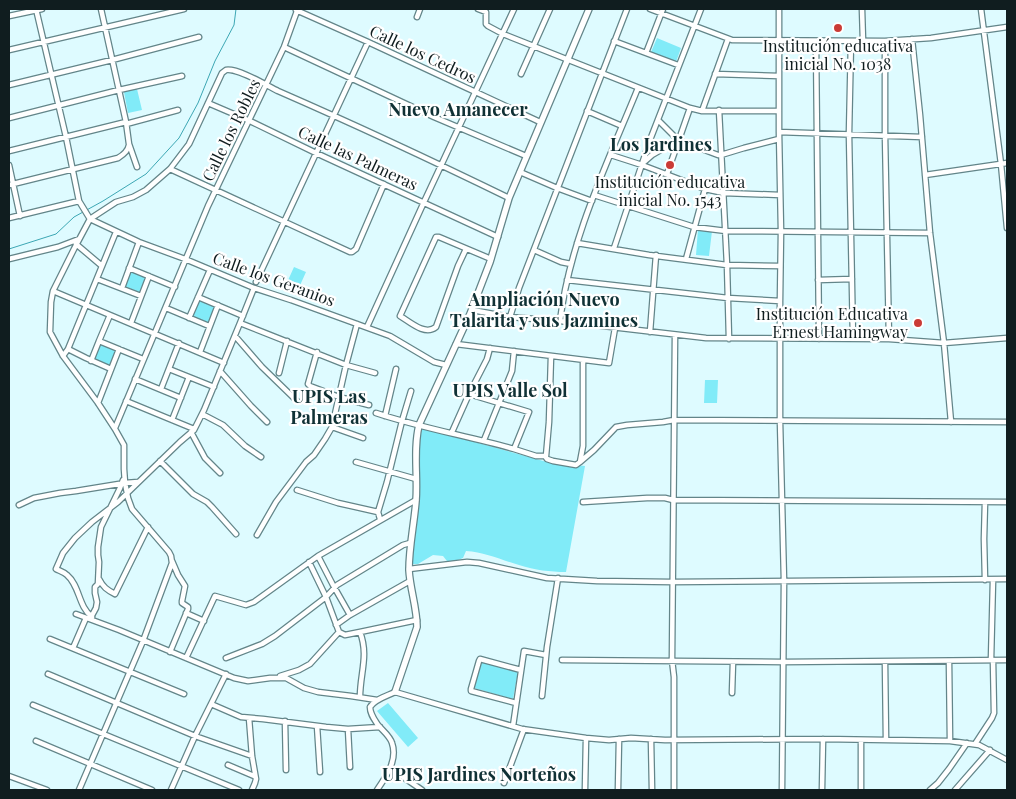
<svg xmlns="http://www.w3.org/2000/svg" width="1016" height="799" font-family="'Playfair Display',serif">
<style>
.green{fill:#81ebf8}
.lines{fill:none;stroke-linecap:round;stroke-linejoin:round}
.stream{stroke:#3ca7b4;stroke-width:1}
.minor-casing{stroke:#638589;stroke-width:7}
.tertiary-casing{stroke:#638589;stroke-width:8}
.minor{stroke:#fff;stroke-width:4.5}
.tertiary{stroke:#fff;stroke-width:5.5}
.poi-dot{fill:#ca3b36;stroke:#fff;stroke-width:2}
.labels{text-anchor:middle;stroke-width:4.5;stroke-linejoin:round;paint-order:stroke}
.poi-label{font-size:16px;fill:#101d1f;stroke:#fff}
.street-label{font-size:16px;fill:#101d1f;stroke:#fff}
.neighbourhood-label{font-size:18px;font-weight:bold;fill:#103135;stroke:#fff}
</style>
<rect width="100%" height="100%" fill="#defbff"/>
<path class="green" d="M 657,38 L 681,48 L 676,62 L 651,52 Z
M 137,89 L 142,110 L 128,113 L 124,92 Z
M 698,229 L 712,231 L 709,256 L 696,255 Z
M 294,267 L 306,272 L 297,292 L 285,287 Z
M 131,270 L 147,276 L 141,293 L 124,286 Z
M 198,299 L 215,306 L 209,323 L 192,316 Z
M 101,343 L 117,350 L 110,367 L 94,360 Z
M 705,380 L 718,380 L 717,403 L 704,403 Z
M 421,427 L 547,462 L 585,466 L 566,572 C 550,572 535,570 519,565 C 501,560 485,552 466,551 L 463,558 L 456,561 L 447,561 L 443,556 L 433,555 L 418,564 L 412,564 L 414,539 L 420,493 L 418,452 Z
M 482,662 L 518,672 L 513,699 L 474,688 Z
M 388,703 L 418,738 L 408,747 L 377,711 Z"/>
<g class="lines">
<path class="stream" d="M 9,249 L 56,234 L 74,217 L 103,201 L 146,174 L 179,138 L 198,103 L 215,61 L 234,25 L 236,9"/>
<g class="minor-casing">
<path id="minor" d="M 36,9 L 66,137 L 79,201 L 90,219
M 101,9 L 126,122 L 129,144 L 137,167
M 478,9 L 486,12 L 486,24 L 488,26 L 503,34 L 690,108 L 702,111 L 779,111
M 650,9 L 732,40 L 885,41 L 931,38 L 1007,27
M 779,9 L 779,132 L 781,231 L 780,301 L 780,421 L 784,581 L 782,790
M 862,9 L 863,41
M 981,9 L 1001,164 L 1007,228
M 296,10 L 368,42 L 540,122
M 9,16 L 42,9
M 417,17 L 420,9
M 912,39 L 920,115 L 930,233 L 944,343 L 951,422
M 614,41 L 678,65
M 816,41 L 819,339
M 851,41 L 849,134 L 853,339
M 885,41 L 885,135 L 889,339
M 284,47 L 434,117 L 526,156
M 9,50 L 184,9
M 646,53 L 663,9
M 521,74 L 550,9
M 715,74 L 779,76
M 9,85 L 112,60 L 199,37
M 208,103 L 250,121 L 316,153 L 498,237
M 719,110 L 727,265 L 729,339
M 587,111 L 622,126
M 702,111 L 728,39
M 9,118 L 119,90 L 182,76
M 658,120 L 678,140 L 718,155 L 721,155 L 744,148 L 779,139
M 126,124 L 178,110
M 779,132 L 922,137
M 9,151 L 126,122
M 611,155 L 642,165 L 705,189 L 724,193 L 780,195
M 644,162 L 652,155 L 678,140
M 9,165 L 20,216
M 170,169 L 350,252 L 352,252 L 356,249 L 384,184
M 520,172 L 557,188 L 592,201
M 667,174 L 690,108
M 925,175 L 1007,163
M 9,185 L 118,158 C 123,155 128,151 129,145
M 594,195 L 694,227 L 726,231 L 930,233
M 9,218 L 79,201
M 90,219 L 139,242 L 185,259 L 254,288 L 291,300 L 390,336 L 434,362 L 446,365
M 577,243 L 649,255 L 727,265 L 780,266
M 76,244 L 102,266
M 614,248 L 650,140 L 701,9
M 466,249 L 458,266 L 436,327 C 425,336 410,322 400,316 L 436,237 L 439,237 L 491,259
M 534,250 L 561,262 L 571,264
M 9,259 L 58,247 L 79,239
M 686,259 L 705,189
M 129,268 L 175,287
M 97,279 L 141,296
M 567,280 L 728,298 L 780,301
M 818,280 L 852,279
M 256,282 L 368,42
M 122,288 L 139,242
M 53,291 L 51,302 L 50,332 L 63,356 L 98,403 L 115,429 L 124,445 L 124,469 L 125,483 L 128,498 L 132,509 L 169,552 L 171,556 L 172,563 L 143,641 L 79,790
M 198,297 L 243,316
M 166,308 L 209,326
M 472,310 L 510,317 L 560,321 L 706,338 L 889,339 L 944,343 L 1007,338
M 110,315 L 99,341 L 143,359
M 510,317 L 519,288 L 627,9
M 189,318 L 210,270
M 560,321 C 570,239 607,164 638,88
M 131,323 L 149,276
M 240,323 L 346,365 L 375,373
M 367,327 L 424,202 L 514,9
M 650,332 L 656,255
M 235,336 L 262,367 L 297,401
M 456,344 L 609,363 L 615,328
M 68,349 L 86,358 L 111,369
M 200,352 L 218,305
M 317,352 L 308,384 L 310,386 L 339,397 L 369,405
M 63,356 L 68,349 L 116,232
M 91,361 L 99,341
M 224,363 L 53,291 L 74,249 L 90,219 L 116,202 L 133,197 L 146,190 L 170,169 L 189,144 L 222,73 L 226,70 C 238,68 266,85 278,91 C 356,125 433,161 509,198
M 169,369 L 214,387
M 220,371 L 251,406 L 267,422
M 279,373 L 287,341
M 135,379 L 181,398
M 161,389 L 179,343
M 126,401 L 194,429
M 98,403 L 119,349
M 376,413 C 421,428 468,436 514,449 L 529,412 L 469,394
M 202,414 L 223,425 L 245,446 L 261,457
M 385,416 L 396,369
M 172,420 L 189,377
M 332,427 L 363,438
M 115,428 L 208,206 L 284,47 L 297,11
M 191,432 L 205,458 L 220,473
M 452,432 L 469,394 L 487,359 L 490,348
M 484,440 L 512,371 L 514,351
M 514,449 L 536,456 L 546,456 L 549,422 L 551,356
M 545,456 L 547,459 L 553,461 L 576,465 L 580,462 L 583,446 L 583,360
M 160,461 L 193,494 L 207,502 L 212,507 L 236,534
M 356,462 L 416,479
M 580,462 L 594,450 L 616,427 L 627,425 L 663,422 L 674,420 L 1007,422
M 297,490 L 338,503 L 378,512
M 583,502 L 647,498 L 665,498 L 673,500 L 1007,502
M 19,505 L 34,498 L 60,493 L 76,491 L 125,483 L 138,482
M 380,519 L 378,512 L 387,482 L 402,421 L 411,391
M 257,535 L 276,502 L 306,462 L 314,455 L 325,439 L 332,427 L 346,365 L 357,324
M 318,556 L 333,585 L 350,615
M 309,562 L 326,597 L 339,632 L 345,635 L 360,632 L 417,620
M 409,569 L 467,562 L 479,563 L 547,578 L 597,581 L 672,582 L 1007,579
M 99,579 C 103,587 107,590 115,594 L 148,527
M 985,580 L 984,539 L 985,502
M 186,613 L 204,621
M 76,614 L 119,630 L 234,678 L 248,681 L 270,678 L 286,678 L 304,688 L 318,692 L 351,696 L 377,700
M 92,617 C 78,606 80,586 67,575 C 64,572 60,571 56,569 L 63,553 L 75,538 L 92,522 L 118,502 L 180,442 L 194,430 L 204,410 L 240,323 L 254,288
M 90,619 L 96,608 L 97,602 L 95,593 L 95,587 L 98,584 L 99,562 L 98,555 L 98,547 L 101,527 L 120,488 L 123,480
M 336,625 L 350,615 L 410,581
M 50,639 L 184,694
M 73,648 L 86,618
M 170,652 L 188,609 L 188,607 L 182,603 L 182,601 L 185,586 L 178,575 L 172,561
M 186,658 L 215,596 L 246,605 L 254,602 L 318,556 L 416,500
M 226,658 L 262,644 L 275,636 L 326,597 L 337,585 L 403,545 L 410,543
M 562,660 L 783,662 L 1007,660
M 991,660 L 993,580
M 949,661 L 950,741
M 885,662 L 886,740
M 48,674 L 195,736 L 252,756
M 280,676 L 299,670 L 310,664 L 339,632
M 732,693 L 733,662
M 542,696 L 547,647 L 558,578
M 360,697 C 360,673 369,656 360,632
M 516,703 L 471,691 L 471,689 L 479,661 L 480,659 L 521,670
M 211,704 L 241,717 L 263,719 L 326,727 L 348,729 L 380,727
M 33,705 L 239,790
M 249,718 L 252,756 L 256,779 L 255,783 L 252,790
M 285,721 L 286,770
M 317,726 L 320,772
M 513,726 L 524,651 L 546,655
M 348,729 L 350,767
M 651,739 L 652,790
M 36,741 L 152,790
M 975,744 L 992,718 L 994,713 L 993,660
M 228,765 L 254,776
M 390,768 L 422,790
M 9,776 L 47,790
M 504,783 L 524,729
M 171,790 L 195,736 L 226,674
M 377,790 C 386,777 398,760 392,743 C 390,736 383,731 378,725 C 374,719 370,714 370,707 C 375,699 387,696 395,692 L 522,729 L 586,738 L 609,740 L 631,738 L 665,740 L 823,739 L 950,741 L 979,745 L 1007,760
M 585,790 L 586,738
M 618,790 L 619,739
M 674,790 L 674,677 L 672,660 L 675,335
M 822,790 L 823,739
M 861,790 L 861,740
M 930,790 L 938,783 L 949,769 L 967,743
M 955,790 L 990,750"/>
</g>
<g class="tertiary-casing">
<path id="tertiary" d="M 395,692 L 417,627 C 417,608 410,589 409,570 C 409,547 414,525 416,501 C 418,476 413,450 419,425 L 470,314 L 490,262 L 509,198 L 589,9"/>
</g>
<use href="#minor" class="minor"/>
<use href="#tertiary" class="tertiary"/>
</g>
<g class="poi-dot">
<circle cx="838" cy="28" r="5"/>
<circle cx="670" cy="165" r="5"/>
<circle cx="918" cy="323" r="5"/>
</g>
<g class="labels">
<g class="poi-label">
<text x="838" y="52">Institución educativa<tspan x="838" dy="18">inicial No. 1038</tspan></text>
<text x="670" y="188">Institución educativa<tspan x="670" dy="18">inicial No. 1543</tspan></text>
<text x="908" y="320" text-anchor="end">Institución Educativa<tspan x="908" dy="18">Ernest Hamingway</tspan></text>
</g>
<g class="street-label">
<text transform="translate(423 54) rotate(25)" y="6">Calle los Cedros</text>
<text transform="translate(231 130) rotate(-64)" y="6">Calle los Robles</text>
<text transform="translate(358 158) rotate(25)" y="6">Calle las Palmeras</text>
<text transform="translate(274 279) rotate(20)" y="6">Calle los Geranios</text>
</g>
<g class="neighbourhood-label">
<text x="458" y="116">Nuevo Amanecer</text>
<text x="661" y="151">Los Jardines</text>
<text x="544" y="306">Ampliación Nuevo<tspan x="544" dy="21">Talarita y sus Jazmines</tspan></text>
<text x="510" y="397">UPIS Valle Sol</text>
<text x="329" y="403">UPIS Las<tspan x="329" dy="21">Palmeras</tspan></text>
<text x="479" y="781">UPIS Jardines Norteños</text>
</g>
</g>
<rect width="1016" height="799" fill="none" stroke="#101d1f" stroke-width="20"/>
</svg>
